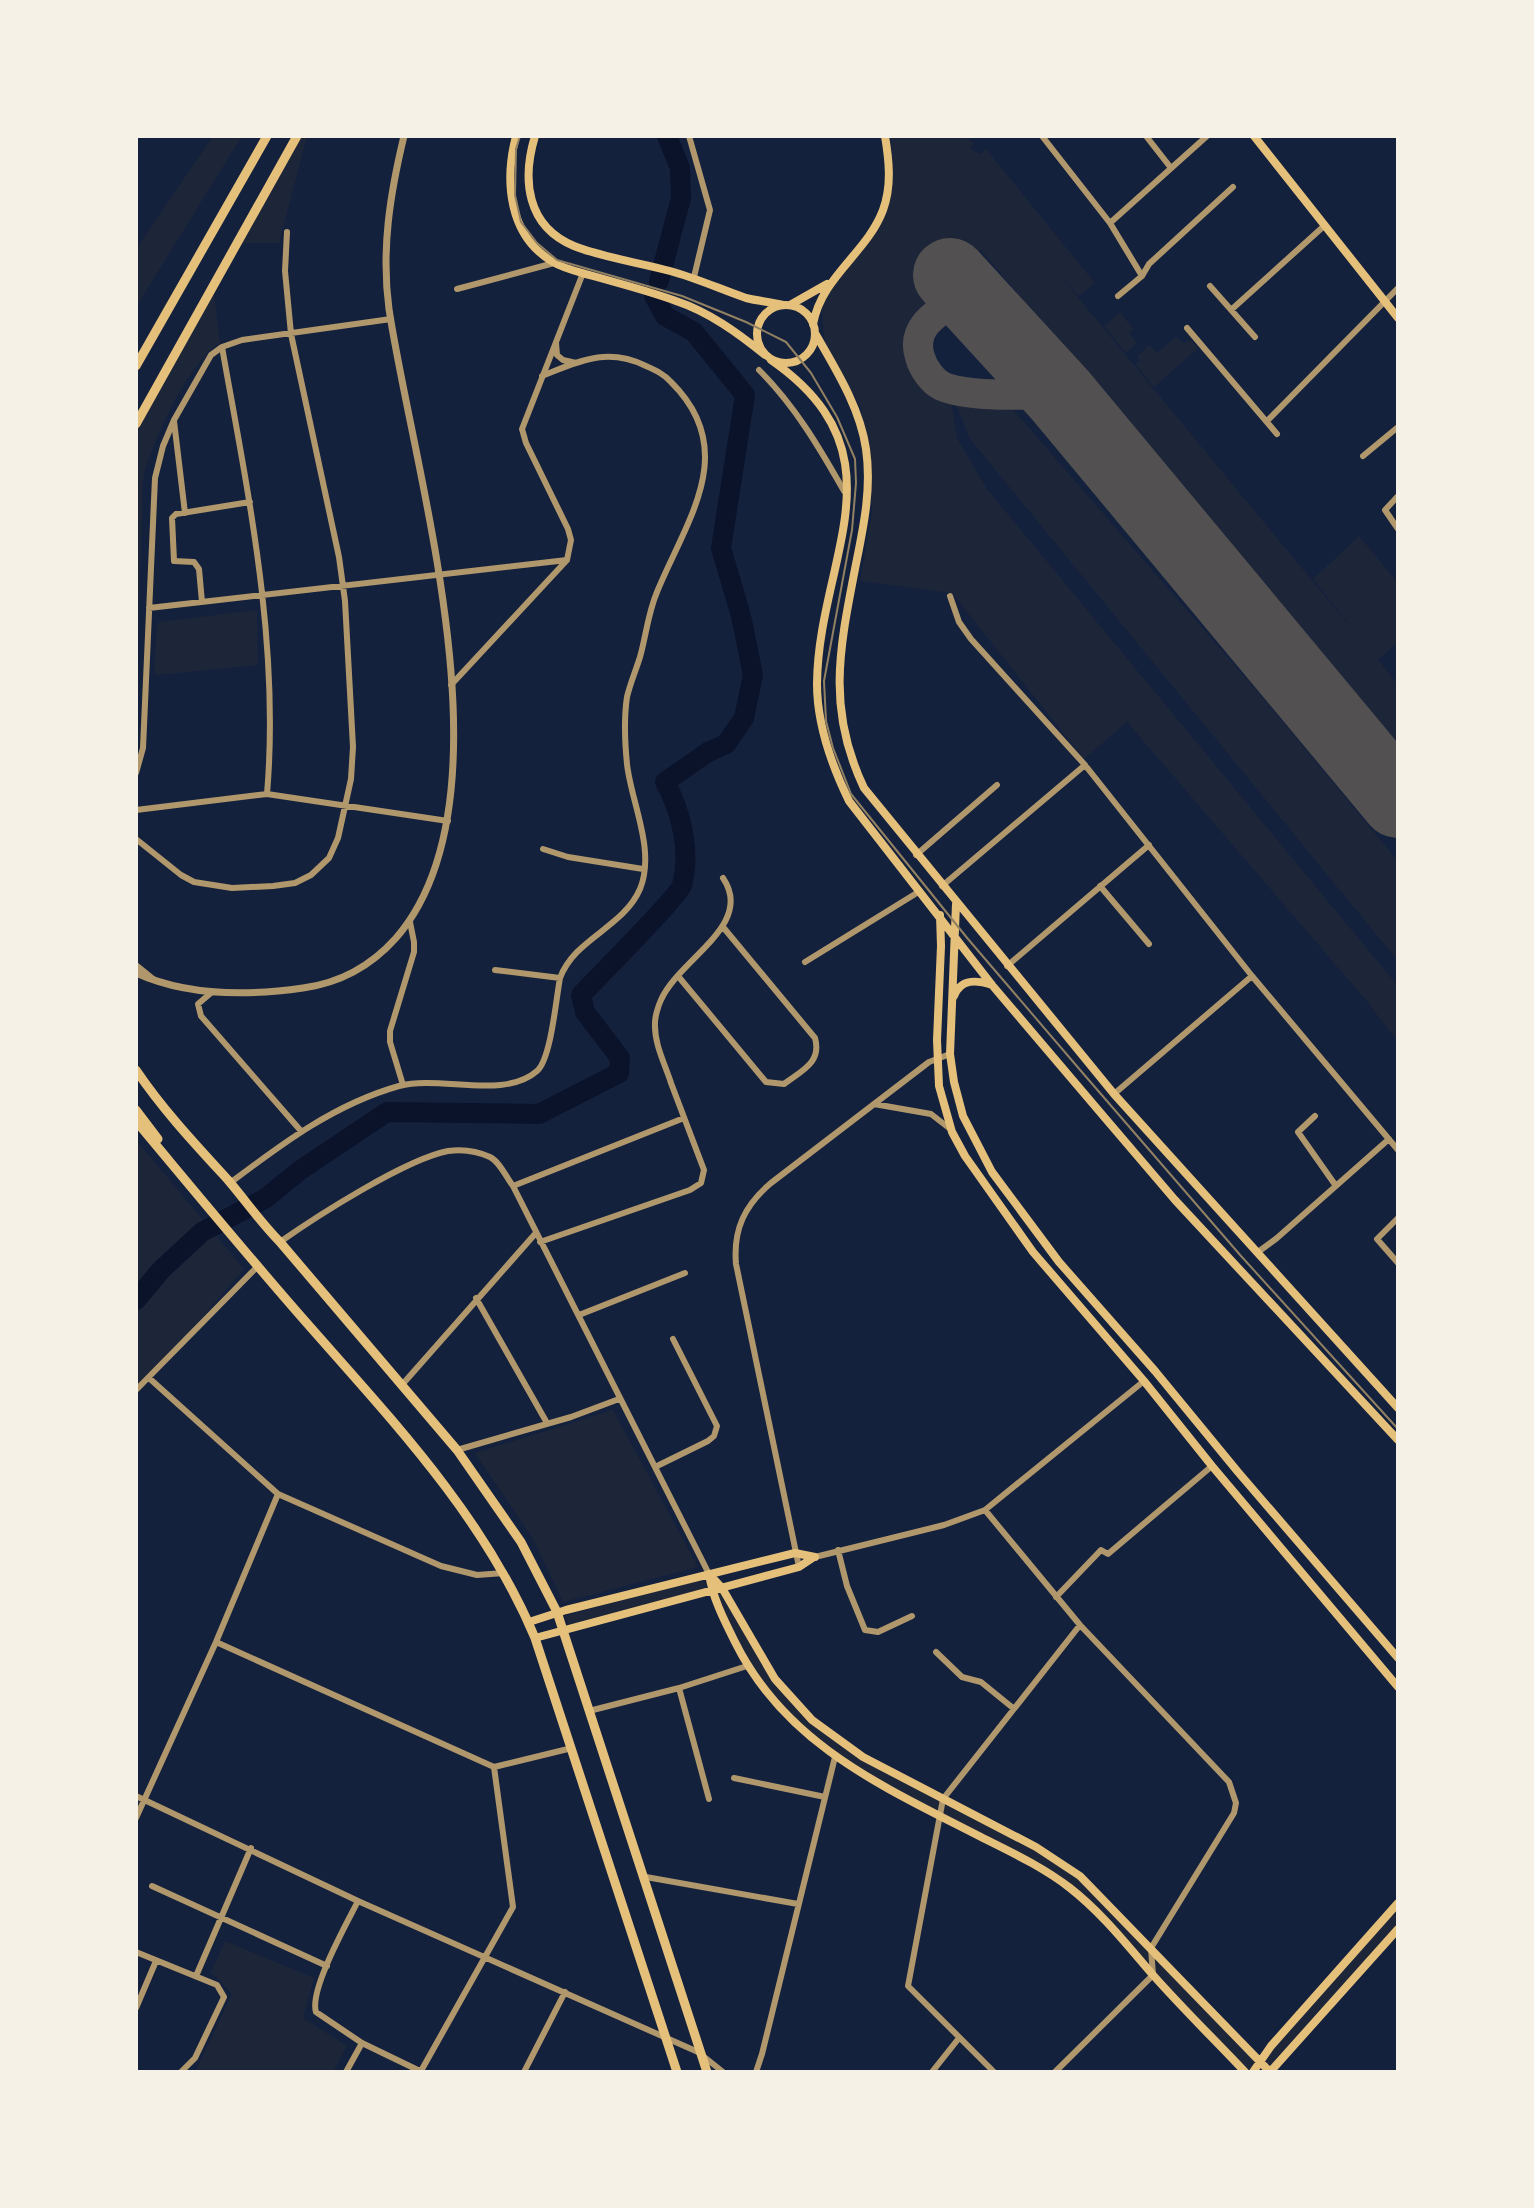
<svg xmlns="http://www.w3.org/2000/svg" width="1534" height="2208" font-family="'DejaVu Sans',sans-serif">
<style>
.green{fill:#1d2539}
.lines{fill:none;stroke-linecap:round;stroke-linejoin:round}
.river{stroke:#0b132b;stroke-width:20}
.taxiway{stroke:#525050;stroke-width:30}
.runway{stroke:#525050;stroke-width:74}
.minor{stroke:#b1986c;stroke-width:6}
.tertiary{stroke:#b1986c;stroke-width:7}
.secondary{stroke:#e5c07b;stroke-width:8}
.primary{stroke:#e5c07b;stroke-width:9}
.tram{stroke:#918062;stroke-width:2}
</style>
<rect width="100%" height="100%" fill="#14213d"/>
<path class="green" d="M 213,136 L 242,136 L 136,307 L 136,249 Z
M 299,136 L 307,136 L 279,243 L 241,243 Z
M 891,136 L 965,136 L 974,143 L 970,148 L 979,154 L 986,149 L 1095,283 L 1079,296 L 1063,279 L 1367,647 L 1313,579 L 1359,536 L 1398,583 L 1398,642 L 1378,660 L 1398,684 L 1398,749 L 981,250 L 922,294 L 928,303 L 917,320 L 917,356 L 925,375 L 950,396 L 957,438 L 987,489 L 1398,986 L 1398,1042 L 1365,999 L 1127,722 L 1084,759 L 952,593 L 860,581 L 872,513 L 869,446 L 860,406 L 825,345 L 822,310 L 833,282 L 870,238 L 892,184 Z
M 214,293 L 220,343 C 187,364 153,441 143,478 L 136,713 L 136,430 Z
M 1120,312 L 1133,329 L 1129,333 L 1137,343 L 1126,353 L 1104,326 Z
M 1176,337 L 1183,343 L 1191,340 L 1198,348 L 1154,387 L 1136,365 L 1140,361 L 1137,356 L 1149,345 L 1157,353 Z
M 963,395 L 1004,399 L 1263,698 L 1398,861 L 1398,961 L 970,439 L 956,404 L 958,398 Z
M 257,610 L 258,665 L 157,675 L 154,672 L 157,625 L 159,622 Z
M 136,1140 L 244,1269 L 158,1368 L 136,1386 Z
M 613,1410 L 698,1567 L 563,1602 L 533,1539 L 475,1453 Z
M 703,1577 L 707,1588 L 569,1626 L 565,1616 Z
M 722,1588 L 775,1679 L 834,1737 L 1080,1876 L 1259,2060 L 1253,2072 L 1245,2072 L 1069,1887 L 844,1763 L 766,1694 L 712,1591 Z
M 1392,1912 L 1398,1918 L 1398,1927 L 1270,2070 L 1261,2060 Z
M 225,1941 L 314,1978 L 303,2018 L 347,2046 L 333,2072 L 195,2072 L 232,1994 L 211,1972 Z"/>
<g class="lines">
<path class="river" d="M 659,281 L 681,198 L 680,168 L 667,136
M 136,1300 L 161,1270 L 202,1232 L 266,1198 L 299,1171 L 387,1112 L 539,1114 L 619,1073 L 620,1058 L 585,1012 L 581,995 C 596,979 678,897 682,885 C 691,851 681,811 665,782 L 708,752 L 726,744 L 744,718 L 753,675 L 741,616 L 721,548 L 745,395 L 694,332 L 665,316 L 654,296"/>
<path class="taxiway" d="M 966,293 C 944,309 909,324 920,357 C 923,368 932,381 942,386 C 968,398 1030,394 1060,395"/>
<path class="runway" d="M 950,275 L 1060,395 L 1398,801"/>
<path class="minor" d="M 689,136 L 710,210 L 694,277
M 1042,136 L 1110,223 L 1207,136
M 1146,136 L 1171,168
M 1110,223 L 1142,276 L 1118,296
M 1142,276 L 1149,264 L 1233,187
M 1210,286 L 1255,337
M 457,289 L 554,263
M 1231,310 L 1324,226
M 1187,328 L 1277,434
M 556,343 L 557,355 L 563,360 L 576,363
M 222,347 C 248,494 280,643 267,794
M 759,370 C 795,406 819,447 844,491
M 174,421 L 185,513
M 1267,421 L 1398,288
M 1363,456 L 1398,427
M 1398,496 L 1385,510 L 1398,529
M 950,596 L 959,622 L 971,639 L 1085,765 L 1252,976 L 1398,1150
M 202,602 L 199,569 L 194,562 L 174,561 L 172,518 L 176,514 L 250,502
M 149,608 L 567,560
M 451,685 L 567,560 L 571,540 L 568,529 L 526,443 L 522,429 L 583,273
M 136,773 L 143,748 L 155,478 L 163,446 L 174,420 L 211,355 L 222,347 L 242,340 L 391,319
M 136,810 L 267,794 L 448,821
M 136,839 L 181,875 L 194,882 L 232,888 L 273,886 L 295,883 L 311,875 L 329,858 L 338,838 L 351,779 L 353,747 L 345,601 L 339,557 L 291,334 L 285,271 L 287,232
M 543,849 L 568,857 L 643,869
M 916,855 L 997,785
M 942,886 L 1085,765
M 1100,886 L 1149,944
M 805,962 L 920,891
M 136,965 L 152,978
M 1007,966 L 1149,845
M 495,970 L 560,978
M 678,976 L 766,1082 L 784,1084 C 801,1071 822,1063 815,1038 L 723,927
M 212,992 L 198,1004 L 201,1016 L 301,1131
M 403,1085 L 390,1042 L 390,1031 L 414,952 L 414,942 L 410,922
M 1114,1094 L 1252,976
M 874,1104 L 931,1114 L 949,1128
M 1315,1116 L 1298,1132 L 1336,1186
M 230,1183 C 283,1143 335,1104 399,1086 C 440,1075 504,1100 537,1071 C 551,1059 556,999 560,978 C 575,938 623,928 640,889 C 656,850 631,802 627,764 C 625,744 624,717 627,697 C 630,684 636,670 640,657 C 646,636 648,613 657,592 C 686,521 741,451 671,382 C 664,374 655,370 646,366 C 607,347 580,361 542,376
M 513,1186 L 684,1118
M 1398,1218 L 1377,1239 L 1398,1263
M 280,1242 C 317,1216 406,1159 448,1151 C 462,1149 477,1151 490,1157 C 500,1162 506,1177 513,1186 L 709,1574
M 540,1242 L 690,1190 L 701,1183 L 704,1170 C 693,1141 682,1112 671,1083 C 665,1064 654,1044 655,1023 C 655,1017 658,1006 661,1000 C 679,959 755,925 723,878
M 1258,1252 L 1277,1238 L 1389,1139
M 476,1298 L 547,1423
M 579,1315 L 685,1273
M 149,1378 L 278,1494 L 441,1566 L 477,1575 L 504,1573
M 401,1386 L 535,1234
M 136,1390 L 257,1267
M 457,1450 L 571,1417 L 619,1399
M 655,1467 L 708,1441 L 714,1436 L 717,1426 L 673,1339
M 985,1510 L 1080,1625 L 1229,1782 L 1236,1803 L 1234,1813 L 1151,1948 L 1153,1975 L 1055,2072
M 838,1550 L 847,1586 L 865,1630 L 878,1632 L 912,1616
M 815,1557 L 944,1525 L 985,1510 L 1144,1381
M 799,1567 L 736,1264 C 733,1229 745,1205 771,1183 L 929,1062 L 950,1054
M 1056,1597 L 1101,1550 L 1108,1554 L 1212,1466
M 216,1642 L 494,1767 L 572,1748
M 936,1652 L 962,1677 L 981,1682 L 1013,1708
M 679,1688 L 709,1799
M 589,1711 L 679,1688 L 747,1666
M 734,1778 L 825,1797
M 136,1796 L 358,1901 L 698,2052 L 723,2072
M 136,1818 L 216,1642 L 278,1494
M 646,1877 L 798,1904
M 152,1886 L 327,1966
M 358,1901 C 347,1923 309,1990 316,2012 L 362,2043 L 422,2072
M 136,1952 L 217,1985 L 224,1997 L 195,2058 L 181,2072
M 196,1976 L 251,1848
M 136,2008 L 156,1961
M 421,2071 L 513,1907 L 494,1767
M 346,2072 L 362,2043
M 524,2072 L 565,1992
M 756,2072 L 762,2054 L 835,1757
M 932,2072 L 959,2038
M 994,2072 L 908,1986 L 943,1799 L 1080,1625"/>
<path class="tertiary" d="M 136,973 C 187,996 248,996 303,988 C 340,983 371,966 396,938 C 517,799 414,475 389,309 C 381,250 390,194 404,136"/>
<path class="secondary" d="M 516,136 C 504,182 509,236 553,262 C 564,269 580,272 593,276 C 621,284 649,291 676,301 C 709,312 738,333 765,355
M 535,136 C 522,179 526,226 574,246 C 601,257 641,263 670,271 C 696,278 720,289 746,298 C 758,301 771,302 783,305
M 1254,136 L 1398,318
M757 334a29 29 0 1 1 58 0a29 29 0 1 1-58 0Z
M 790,305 L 827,284
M 813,324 C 822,276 867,253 883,210 C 892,186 889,160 885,136
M 815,333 C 835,368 860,407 866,449 C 872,490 863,529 855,569 C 839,651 827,710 864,788 L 1114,1094 L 1398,1408
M 771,360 C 908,455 818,558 817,684 C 817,725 831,764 849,801 L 992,985 L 1105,1118 L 1175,1200 L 1398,1440
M 956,904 L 950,1054 L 954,1082 L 963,1116 L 992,1172 L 1059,1262 L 1155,1371 L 1238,1472 L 1398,1658
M 940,915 L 941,946 L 937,1040 L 939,1086 L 952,1132 L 965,1156 L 1033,1252 L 1144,1381 L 1212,1466 L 1398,1687
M 954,996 C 961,978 977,980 992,985
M 709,1574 L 722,1588 L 775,1679 L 812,1720 L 863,1757 L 1036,1847 L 1080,1876 L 1270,2072
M 709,1574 C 713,1599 724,1620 735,1642 C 786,1745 884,1787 981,1837 C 1011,1852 1043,1867 1070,1888 C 1102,1913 1127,1945 1153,1975 C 1183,2009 1215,2040 1245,2072
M 529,1622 L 566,1610 L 795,1553 L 815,1557
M 535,1638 L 799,1567 L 814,1557
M 1253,2072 L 1271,2046 L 1398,1903
M 1270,2072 L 1398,1929"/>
<path class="primary" d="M 136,366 L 267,136
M 136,424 L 297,136
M 136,1070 C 163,1110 195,1144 228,1180 C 246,1201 261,1223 280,1242 L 457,1450 L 521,1542 L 557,1612 L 707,2072
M 136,1110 L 158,1139
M 136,1121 C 192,1188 247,1255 305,1321 C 391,1419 484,1516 535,1638 L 677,2072"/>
<path class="tram" d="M 520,136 L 516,149 L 515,195 L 521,222 L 537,243 L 557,260 L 682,296 L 746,322 L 786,342 L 811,373 L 837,417 L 855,459 L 856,483 L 852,530 L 824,681 L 826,721 L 833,748 L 851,794 L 968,939 L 1081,1071 L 1241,1256 L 1398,1429"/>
</g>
<rect width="1534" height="2208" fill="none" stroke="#f6f1e7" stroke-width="276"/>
</svg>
